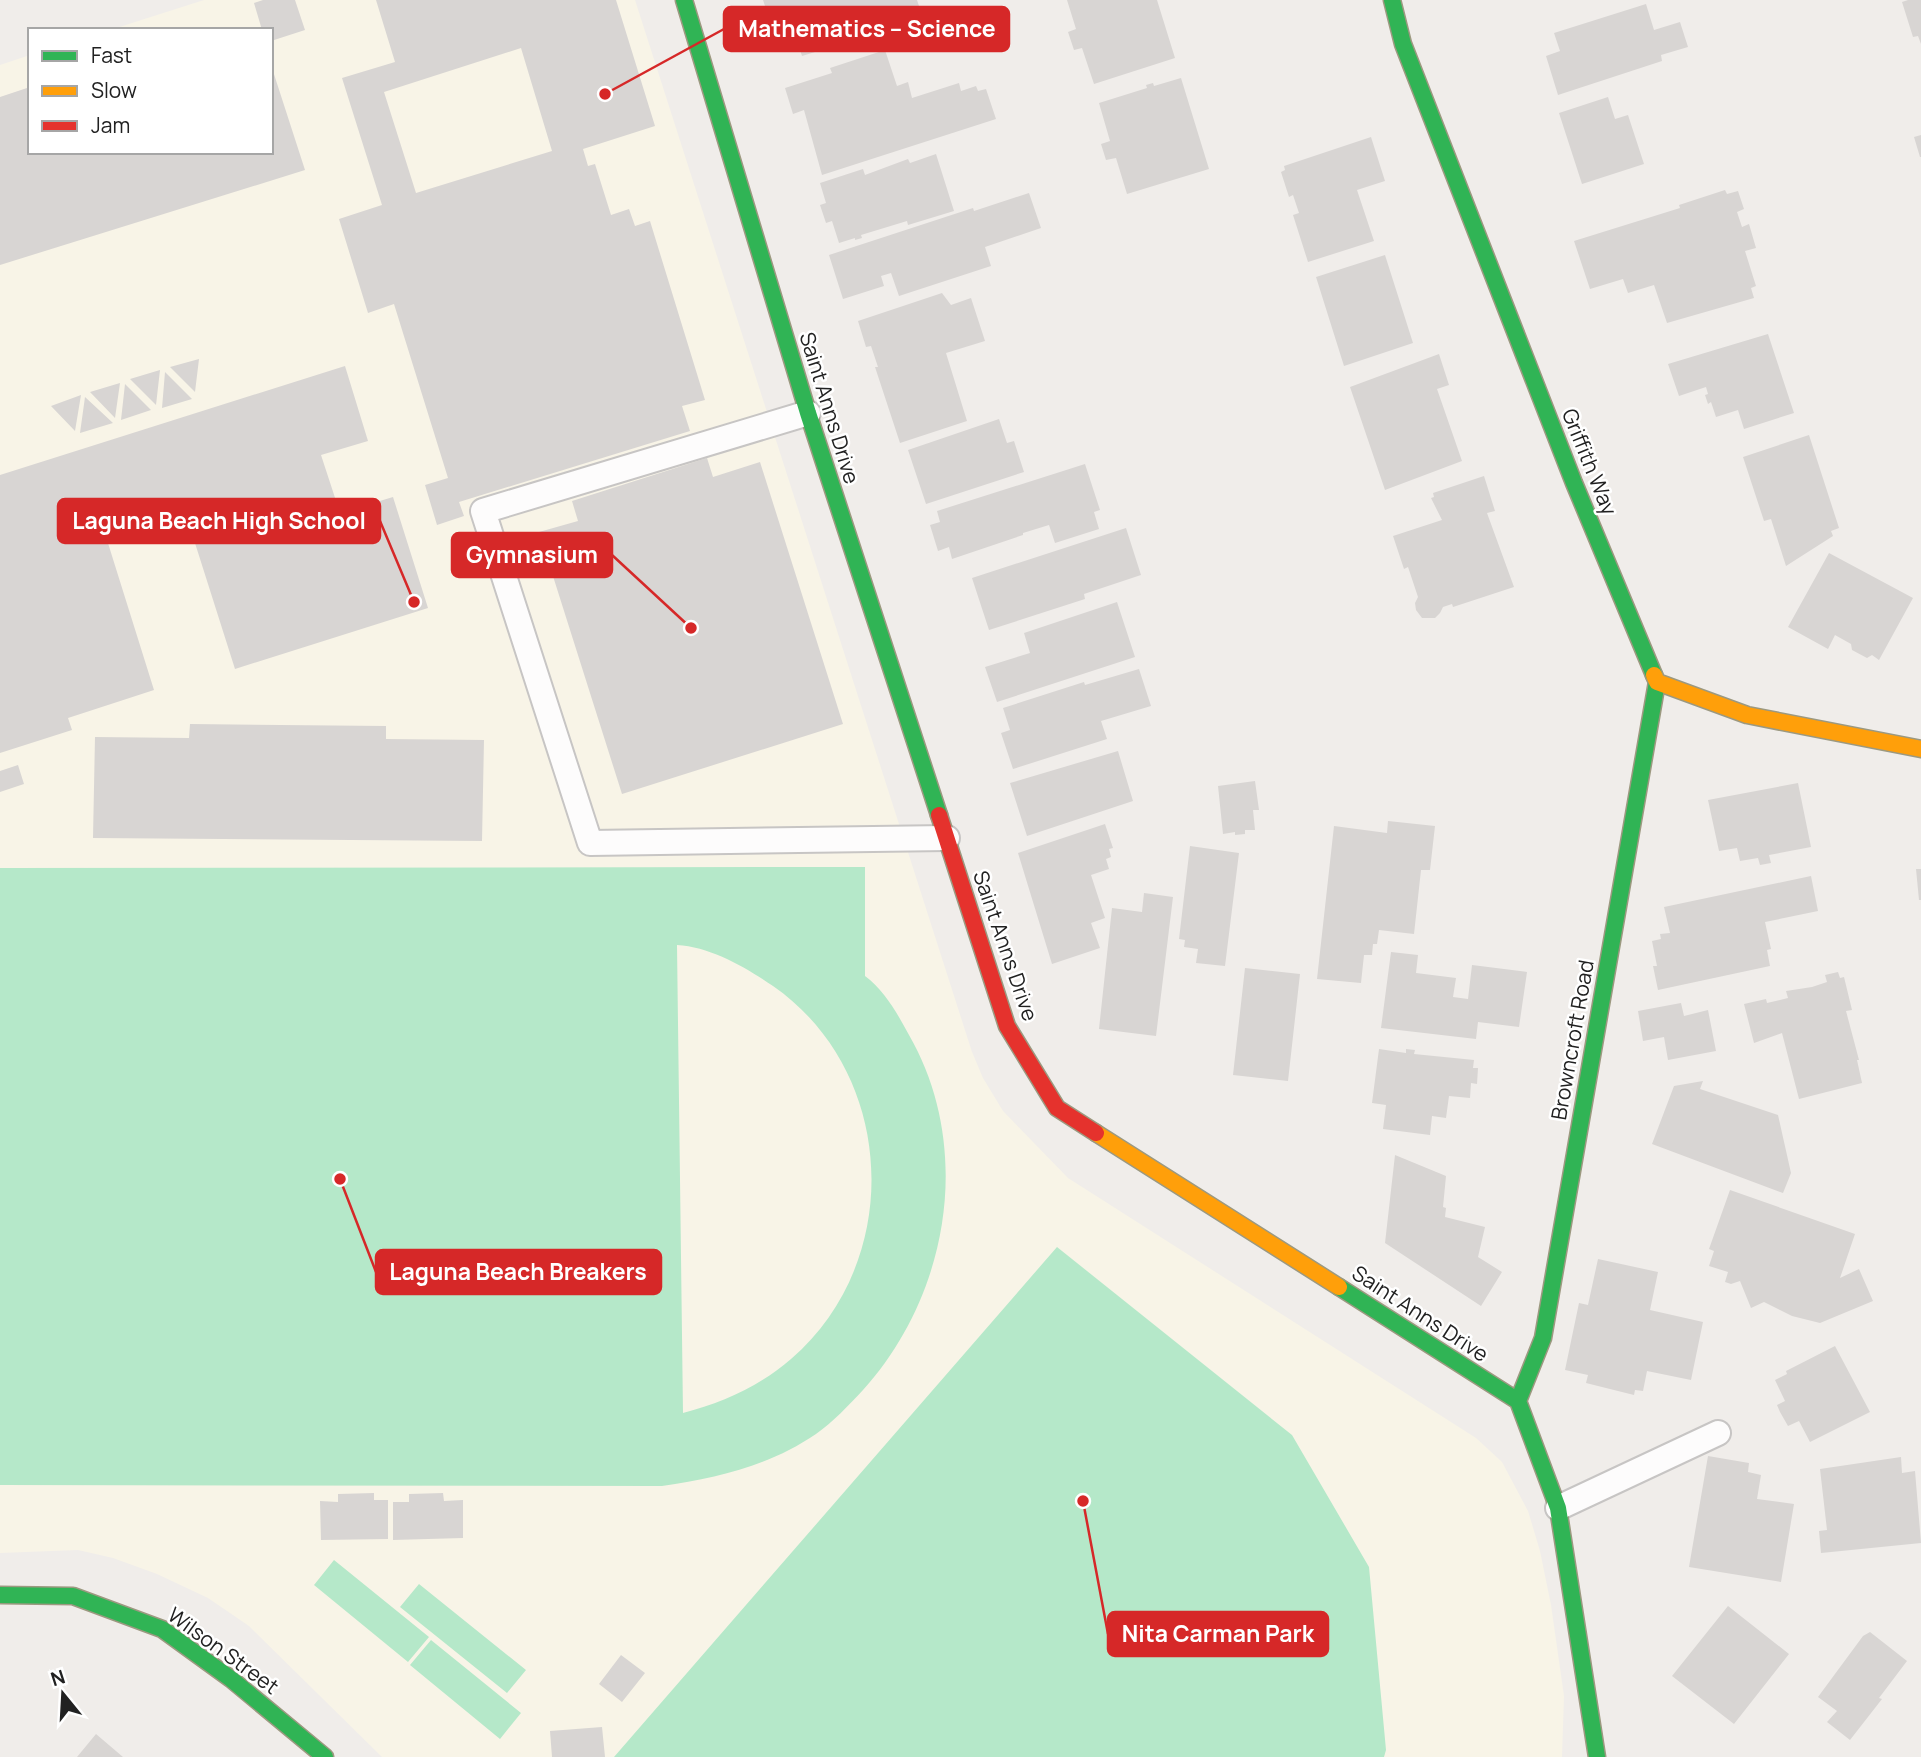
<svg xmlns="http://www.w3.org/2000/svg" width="1921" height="1757" font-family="Manrope,sans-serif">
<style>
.education{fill:#f8f4e7}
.pitch{fill:#b5e8c9;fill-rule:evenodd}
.building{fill:#d8d5d3;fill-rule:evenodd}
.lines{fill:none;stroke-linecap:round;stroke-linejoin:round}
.lane-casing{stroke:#c7c5c4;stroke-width:28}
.fast-casing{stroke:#9c9980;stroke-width:19}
.slow-casing{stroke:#9c9980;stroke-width:19}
.jam-casing{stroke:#9c9980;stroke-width:19}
.lane{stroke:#fdfcfc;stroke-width:24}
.fast{stroke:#30b455;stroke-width:16}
.slow{stroke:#ff9f0a;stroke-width:16}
.jam{stroke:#e5322d;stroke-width:16}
.labels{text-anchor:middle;stroke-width:5;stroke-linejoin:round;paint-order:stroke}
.street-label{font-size:21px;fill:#212121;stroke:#fff}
.leader{fill:none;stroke:#d62828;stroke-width:2.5}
.callout-dot{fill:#d62828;stroke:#fff;stroke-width:2.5}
.callout{fill:#d62828;stroke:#d62828;stroke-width:2.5}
.callout-label{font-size:23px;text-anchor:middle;font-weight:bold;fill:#fff}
</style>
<rect width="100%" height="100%" fill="#f0edea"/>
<path class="education" d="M 204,0 L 635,0 L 972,1052 L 983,1078 L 1003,1111 L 1068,1178 L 1476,1438 L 1502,1462 L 1528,1511 L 1540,1551 L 1551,1605 L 1564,1696 L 1562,1757 L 382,1757 L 249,1626 L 208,1598 L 157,1574 L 113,1558 L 78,1550 L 0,1553 L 0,65 L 30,55 L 30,152 L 271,152 L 271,30 L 110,30 Z"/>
<path class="pitch" d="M 865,867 L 865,976 C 885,991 897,1013 909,1035 C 974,1148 949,1295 863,1390 C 849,1405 833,1422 816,1434 C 769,1466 717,1478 662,1486 L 0,1485 L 0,868 ZM 677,945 C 711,947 745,967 773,986 C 897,1072 905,1261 791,1359 C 760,1386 722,1403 683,1413 Z
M 1057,1247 L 1292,1435 L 1369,1567 L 1386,1750 L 1384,1757 L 614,1757 Z
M 334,1560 L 429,1637 L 408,1662 L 314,1585 Z
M 419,1584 L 526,1670 L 507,1693 L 400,1607 Z
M 431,1640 L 521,1713 L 500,1739 L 410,1665 Z"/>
<path class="building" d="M 263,0 L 295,0 L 305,30 L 271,41 L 271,30 L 262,30 L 254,3 Z
M 376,0 L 616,0 L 655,126 L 583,149 L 588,166 L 595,164 L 611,215 L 629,209 L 635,226 L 650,221 L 705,400 L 682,406 L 690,431 L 459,502 L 464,516 L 437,525 L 425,485 L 448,478 L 394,304 L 368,313 L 339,219 L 382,205 L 342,78 L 395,62 ZM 521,48 L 552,151 L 416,193 L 384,92 Z
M 763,0 L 917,0 L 924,21 L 881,34 L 880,32 L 864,39 L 864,37 L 802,56 L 797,41 L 785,45 L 777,18 L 770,21 Z
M 1067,0 L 1157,0 L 1175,58 L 1094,84 L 1082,48 L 1074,50 L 1068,32 L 1076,29 Z
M 1908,0 L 1921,0 L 1921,44 L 1918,36 L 1913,37 L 1902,2 Z
M 1646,4 L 1654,30 L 1680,22 L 1688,47 L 1661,55 L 1662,61 L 1558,95 L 1546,56 L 1560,51 L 1554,33 Z
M 885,50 L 897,86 L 908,82 L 912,98 L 959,83 L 961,91 L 976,86 L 978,91 L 986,89 L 996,119 L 822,175 L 804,110 L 793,114 L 785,88 L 832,73 L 830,68 Z
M 272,68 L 305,170 L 0,265 L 0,97 L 30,87 L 30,152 L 271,152 Z
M 1181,78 L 1209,169 L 1127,194 L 1116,158 L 1106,160 L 1101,144 L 1110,141 L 1099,103 L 1147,88 L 1146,85 L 1153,83 L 1154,86 Z
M 1608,97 L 1615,119 L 1628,115 L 1644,164 L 1582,184 L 1559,113 Z
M 1921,135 L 1921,157 L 1920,157 L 1914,137 Z
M 1371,137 L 1385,181 L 1357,190 L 1374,241 L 1308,262 L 1293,215 L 1299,213 L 1293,195 L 1289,197 L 1281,172 L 1285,170 L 1284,166 Z
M 936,154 L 954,211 L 908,225 L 907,221 L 861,235 L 862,238 L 855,240 L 855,238 L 839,243 L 832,221 L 826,223 L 820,205 L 826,203 L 820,183 L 863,169 L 865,175 L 908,159 L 910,163 Z
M 1725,190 L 1727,194 L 1738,191 L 1744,209 L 1737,212 L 1742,227 L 1749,224 L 1756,248 L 1745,251 L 1756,286 L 1751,288 L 1754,298 L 1667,323 L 1654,285 L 1628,293 L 1623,279 L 1590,289 L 1574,241 L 1680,208 L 1679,205 Z
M 1029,193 L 1041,228 L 985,247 L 991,266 L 899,296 L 891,273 L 881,276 L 884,286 L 843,299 L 829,255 L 973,208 L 974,211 Z
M 1385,255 L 1413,343 L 1344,366 L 1316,277 Z
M 942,293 L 951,305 L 971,298 L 985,341 L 946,353 L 967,421 L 900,443 L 875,367 L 878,367 L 871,346 L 866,347 L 858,321 Z
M 1768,334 L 1794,413 L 1744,429 L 1738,410 L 1716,417 L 1711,402 L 1708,404 L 1705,395 L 1708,394 L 1706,387 L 1679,396 L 1668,364 Z
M 1439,354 L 1449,385 L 1437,389 L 1462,461 L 1385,490 L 1350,387 Z
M 199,359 L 195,392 L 170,367 Z
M 345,366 L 368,441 L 321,455 L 340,513 L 393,497 L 428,608 L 235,669 L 181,499 L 102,524 L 154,690 L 68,718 L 72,730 L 0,753 L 0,475 Z
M 160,370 L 156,405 L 130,379 Z
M 165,372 L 192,399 L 162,408 Z
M 120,383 L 115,418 L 90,392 Z
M 125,384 L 151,410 L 121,420 Z
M 81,395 L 75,431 L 51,406 Z
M 85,397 L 113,423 L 80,433 Z
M 999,419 L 1007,443 L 1014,441 L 1024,472 L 926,504 L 908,450 Z
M 1809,435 L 1839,528 L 1831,531 L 1833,536 L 1786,566 L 1771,519 L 1764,521 L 1743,457 Z
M 707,458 L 713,477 L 760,462 L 843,724 L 622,794 L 539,532 L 578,521 L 572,501 Z
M 1085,464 L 1100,510 L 1094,512 L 1099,529 L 1055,543 L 1049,525 L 1023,533 L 1023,535 L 952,559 L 949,547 L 938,551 L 930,525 L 940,522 L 937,511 Z
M 1484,476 L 1495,511 L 1487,513 L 1514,587 L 1453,607 L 1452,604 L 1443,607 L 1440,613 L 1435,618 L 1422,618 L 1416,610 L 1415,603 L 1418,597 L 1408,567 L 1404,569 L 1393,536 L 1442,520 L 1431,498 L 1434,497 L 1433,493 Z
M 1126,528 L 1141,575 L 1084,594 L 1085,599 L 989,630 L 972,578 Z
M 1829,553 L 1913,598 L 1879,660 L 1872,655 L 1867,658 L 1852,650 L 1851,644 L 1835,635 L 1828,649 L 1788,627 Z
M 1117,602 L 1135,657 L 997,702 L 985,667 L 1030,653 L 1024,633 Z
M 1139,669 L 1151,706 L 1101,721 L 1107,739 L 1013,769 L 1001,733 L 1010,730 L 1003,708 L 1084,682 L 1085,685 Z
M 190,724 L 386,726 L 386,739 L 484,740 L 482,841 L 93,838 L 95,737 L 189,738 Z
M 1118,751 L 1133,801 L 1027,836 L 1010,783 Z
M 18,765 L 24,784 L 0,792 L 0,771 Z
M 1255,781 L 1259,810 L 1253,810 L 1255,830 L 1245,830 L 1245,834 L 1235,835 L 1235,832 L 1223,834 L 1218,786 Z
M 1798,783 L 1811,847 L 1769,855 L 1771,863 L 1760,865 L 1758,858 L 1740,861 L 1737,848 L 1719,851 L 1708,800 Z
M 1388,821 L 1435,826 L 1430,870 L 1421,870 L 1414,934 L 1379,930 L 1377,944 L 1373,944 L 1372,955 L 1364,955 L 1361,983 L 1317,979 L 1334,826 L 1387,833 Z
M 1105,824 L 1113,848 L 1109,849 L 1111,857 L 1106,859 L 1109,869 L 1091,875 L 1105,918 L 1091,923 L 1100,948 L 1052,964 L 1018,853 Z
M 1190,846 L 1239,853 L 1225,966 L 1196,963 L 1198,949 L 1184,947 L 1185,940 L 1179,939 Z
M 1916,869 L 1921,869 L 1921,900 L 1919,900 Z
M 1811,876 L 1818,911 L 1765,922 L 1771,949 L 1767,950 L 1770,966 L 1658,990 L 1653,966 L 1657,966 L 1652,941 L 1661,939 L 1660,934 L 1670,933 L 1664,907 Z
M 1144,893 L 1173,897 L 1156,1036 L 1099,1029 L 1112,908 L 1142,912 Z
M 1391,952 L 1418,955 L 1416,973 L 1456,978 L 1453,997 L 1468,999 L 1472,965 L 1527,972 L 1519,1027 L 1478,1022 L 1476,1039 L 1381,1028 Z
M 1245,968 L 1300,974 L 1288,1081 L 1233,1075 Z
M 1838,972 L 1840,978 L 1844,977 L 1852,1010 L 1846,1011 L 1859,1060 L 1857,1060 L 1862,1083 L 1799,1099 L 1782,1033 L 1754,1043 L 1744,1004 L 1766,999 L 1767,1003 L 1788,998 L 1786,991 L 1812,987 L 1827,982 L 1825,975 Z
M 1681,1003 L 1684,1016 L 1708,1010 L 1716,1051 L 1668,1060 L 1664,1037 L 1643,1041 L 1638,1011 Z
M 1379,1049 L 1406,1053 L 1406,1049 L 1415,1050 L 1414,1054 L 1474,1060 L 1473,1068 L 1478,1068 L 1477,1084 L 1471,1083 L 1470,1098 L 1449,1096 L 1446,1118 L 1432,1116 L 1430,1135 L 1383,1129 L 1386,1105 L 1372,1103 Z
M 1703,1081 L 1700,1089 L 1778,1115 L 1791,1173 L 1783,1193 L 1652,1144 L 1674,1086 Z
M 1395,1155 L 1446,1176 L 1443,1207 L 1446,1208 L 1445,1217 L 1485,1227 L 1478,1257 L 1502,1272 L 1481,1306 L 1385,1243 Z
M 1730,1190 L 1855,1234 L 1840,1278 L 1859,1269 L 1873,1301 L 1820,1323 L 1792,1316 L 1764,1302 L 1751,1308 L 1740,1281 L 1731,1284 L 1725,1282 L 1728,1272 L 1709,1266 L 1714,1251 L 1709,1249 Z
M 1598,1259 L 1658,1272 L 1650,1310 L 1703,1322 L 1691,1380 L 1647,1371 L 1643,1391 L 1635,1390 L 1634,1395 L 1586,1383 L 1588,1375 L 1565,1370 L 1579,1303 L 1588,1305 Z
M 1835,1346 L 1870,1412 L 1810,1442 L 1799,1421 L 1788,1426 L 1780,1412 L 1777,1405 L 1785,1401 L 1775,1380 L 1787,1374 L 1786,1371 Z
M 1708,1456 L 1749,1463 L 1748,1472 L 1761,1475 L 1757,1499 L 1794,1504 L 1781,1582 L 1689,1567 Z
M 1901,1457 L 1902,1473 L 1915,1471 L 1921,1543 L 1821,1553 L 1819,1531 L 1827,1530 L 1820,1469 Z
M 374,1493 L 374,1500 L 388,1500 L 388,1539 L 321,1540 L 320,1501 L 338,1502 L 338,1494 Z
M 443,1493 L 444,1501 L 463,1500 L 463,1538 L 393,1540 L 393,1502 L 409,1502 L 409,1494 Z
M 1728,1606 L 1789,1654 L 1734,1724 L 1672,1676 Z
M 1870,1632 L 1907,1661 L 1879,1698 L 1882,1699 L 1850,1740 L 1827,1722 L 1837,1711 L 1818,1697 L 1863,1636 Z
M 621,1655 L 645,1673 L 622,1702 L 599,1684 Z
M 602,1727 L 605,1757 L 552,1757 L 550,1731 Z
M 96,1734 L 123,1757 L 77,1757 Z"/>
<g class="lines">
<g class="lane-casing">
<path id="lane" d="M 808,413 L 483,511 L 590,843 L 947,838
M 1558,1508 L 1718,1433"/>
</g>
<g class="fast-casing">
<path id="fast" d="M 684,0 L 808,413 L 939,815
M 1392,0 L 1403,44 L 1574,483 L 1654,675
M 1339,1287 L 1518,1401 L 1558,1508 L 1597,1757
M 1518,1401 L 1543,1338 L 1657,682
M 0,1595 L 73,1596 L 162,1629 L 231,1679 L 325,1757"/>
</g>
<g class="slow-casing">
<path id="slow" d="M 1654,675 L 1657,682 L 1747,715 L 1921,749
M 1096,1133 L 1339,1287"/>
</g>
<g class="jam-casing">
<path id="jam" d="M 939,815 L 1007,1026 L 1057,1108 L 1096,1133"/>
</g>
<use href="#lane" class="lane"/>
<use href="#fast" class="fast"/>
<use href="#slow" class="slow"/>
<use href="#jam" class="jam"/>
</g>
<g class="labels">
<g class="street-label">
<text transform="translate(829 408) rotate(73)" y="7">Saint Anns Drive</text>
<text transform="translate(1589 462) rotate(68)" y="7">Griffith Way</text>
<text transform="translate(1005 946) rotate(71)" y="7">Saint Anns Drive</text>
<text transform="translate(1573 1040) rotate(-80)" y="7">Browncroft Road</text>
<text transform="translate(1420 1314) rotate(33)" y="7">Saint Anns Drive</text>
<text transform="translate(223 1651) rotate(36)" y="7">Wilson Street</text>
</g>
</g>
<path class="leader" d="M605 94L724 29M414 602L380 521M691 628L612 555M340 1179L376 1272M1083 1501L1108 1634"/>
<g class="callout-dot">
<circle cx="605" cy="94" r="7"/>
<circle cx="414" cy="602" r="7"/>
<circle cx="691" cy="628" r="7"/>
<circle cx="340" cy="1179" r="7"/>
<circle cx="1083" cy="1501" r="7"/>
</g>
<g class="callout">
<rect x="724" y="7" width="285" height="44" rx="7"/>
<rect x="58" y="499" width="322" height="44" rx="7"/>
<rect x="452" y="533" width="160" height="44" rx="7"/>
<rect x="376" y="1250" width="285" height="44" rx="7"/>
<rect x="1108" y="1612" width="220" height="44" rx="7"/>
</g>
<g class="callout-label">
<text x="867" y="37">Mathematics – Science</text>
<text x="219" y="529">Laguna Beach High School</text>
<text x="532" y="563">Gymnasium</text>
<text x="518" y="1280">Laguna Beach Breakers</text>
<text x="1218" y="1642">Nita Carman Park</text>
</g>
<rect x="28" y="28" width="245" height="126" fill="#ffffff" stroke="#a6a6a6" stroke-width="2"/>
<rect x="42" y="51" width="35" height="10" fill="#30b455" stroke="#a6a6a6" stroke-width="2"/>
<text x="91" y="63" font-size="21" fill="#212121">Fast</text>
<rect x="42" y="86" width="35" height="10" fill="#ff9f0a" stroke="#a6a6a6" stroke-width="2"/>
<text x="91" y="98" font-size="21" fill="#212121">Slow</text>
<rect x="42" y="121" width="35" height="10" fill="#e5322d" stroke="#a6a6a6" stroke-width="2"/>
<text x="91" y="133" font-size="21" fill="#212121">Jam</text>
<g transform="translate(63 1694) rotate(342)" stroke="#ffffff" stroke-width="5" paint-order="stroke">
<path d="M0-5L12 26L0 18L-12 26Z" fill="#212121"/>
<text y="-10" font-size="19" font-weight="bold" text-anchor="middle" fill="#212121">N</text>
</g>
</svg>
